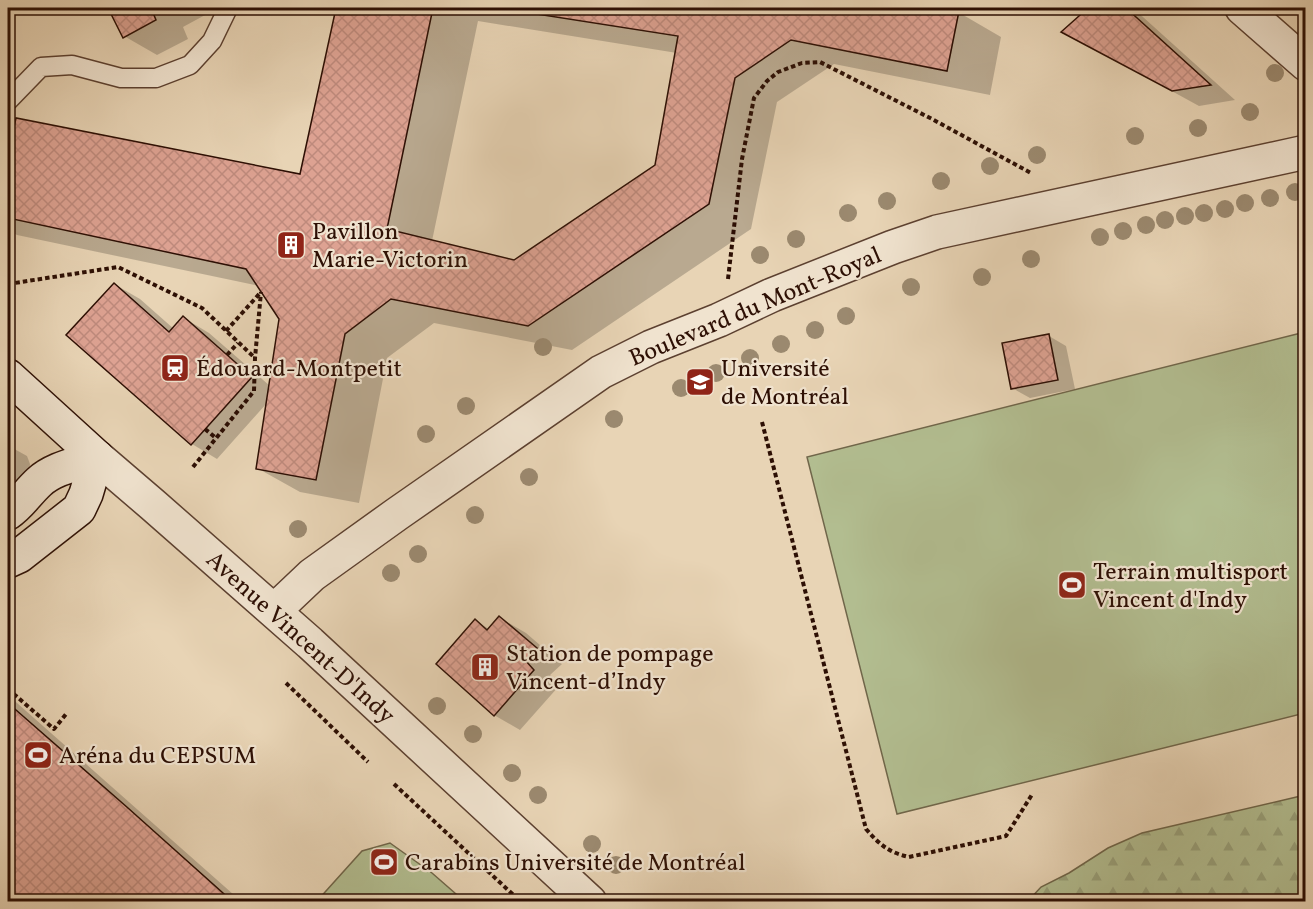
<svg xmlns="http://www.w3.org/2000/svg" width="1313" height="909" font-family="Vollkorn,serif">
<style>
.grass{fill:#b2bd90;stroke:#70664a;stroke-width:1.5}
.forest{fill:url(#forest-firs);stroke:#70664a;stroke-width:1.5}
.shadow{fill:#0003;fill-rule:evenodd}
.building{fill:url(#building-cross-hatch);stroke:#2d0f04;stroke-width:1.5}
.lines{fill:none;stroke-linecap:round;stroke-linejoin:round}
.lane-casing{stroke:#5c4030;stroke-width:21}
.street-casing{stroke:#5c4030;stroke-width:36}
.secondary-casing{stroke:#2d0f04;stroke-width:36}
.path{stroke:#2d0f04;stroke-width:4;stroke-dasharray:4.5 3;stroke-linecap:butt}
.lane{stroke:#f0e3cf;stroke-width:18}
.street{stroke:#f0e3cf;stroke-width:33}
.secondary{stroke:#f0e3cf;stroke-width:33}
.tree{fill:#9b896f}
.labels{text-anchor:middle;stroke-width:4.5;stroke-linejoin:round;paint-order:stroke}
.poi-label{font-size:24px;fill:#2d0f04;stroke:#f0e3cf;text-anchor:start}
.street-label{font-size:24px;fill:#2d0f04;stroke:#f0e3cf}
</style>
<defs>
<pattern id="forest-firs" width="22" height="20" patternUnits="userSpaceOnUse" patternTransform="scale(1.5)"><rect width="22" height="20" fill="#b2bd90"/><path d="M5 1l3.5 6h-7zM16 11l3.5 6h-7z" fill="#99a17b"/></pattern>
<pattern id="building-cross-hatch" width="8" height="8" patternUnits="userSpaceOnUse" patternTransform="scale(1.5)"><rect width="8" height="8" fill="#dda292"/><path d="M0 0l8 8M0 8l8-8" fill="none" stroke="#be8a7c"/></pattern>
</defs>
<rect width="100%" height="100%" fill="#e8d4b5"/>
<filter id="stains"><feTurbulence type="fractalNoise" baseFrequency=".00333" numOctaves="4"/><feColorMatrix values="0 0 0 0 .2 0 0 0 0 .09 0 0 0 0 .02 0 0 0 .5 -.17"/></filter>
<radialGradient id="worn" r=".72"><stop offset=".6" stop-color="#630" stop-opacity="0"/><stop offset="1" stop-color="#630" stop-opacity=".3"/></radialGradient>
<path class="grass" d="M 1305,332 L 1305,713 L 897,814 L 807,457 Z
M 390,843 L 432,873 L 464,901 L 317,901 L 362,851 Z"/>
<path class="forest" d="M 1305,795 L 1305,901 L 1028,901 L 1041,887 L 1069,873 L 1108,848 L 1142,833 Z"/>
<path class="shadow" d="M 110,8 L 218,8 L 183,27 L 188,39 L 157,55 L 124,36 Z
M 338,8 L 935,8 L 958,12 L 1001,37 L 990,95 L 834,64 L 777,102 L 751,229 L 572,350 L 434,323 L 387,358 L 359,503 L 300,492 L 257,468 L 267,403 L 217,459 L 192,444 L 114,284 L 140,299 L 174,329 L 184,318 L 209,333 L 270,386 L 281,319 L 259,286 L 17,235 L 8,230 L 8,156 L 301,176 ZM 478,21 L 677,53 L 656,166 L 514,262 L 432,241 Z
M 1090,8 L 1133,8 L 1235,100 L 1199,106 L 1064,32 Z
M 1049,336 L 1066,346 L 1075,389 L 1030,398 L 1012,388 Z
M 8,446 L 9,446 L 27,456 L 30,464 L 29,476 L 8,502 Z
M 500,618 L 526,633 L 562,664 L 550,675 L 559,686 L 520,730 L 494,715 L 475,621 L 489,629 Z
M 8,695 L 242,902 L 8,902 Z"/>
<path class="building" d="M 108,8 L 152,8 L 151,8 L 156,20 L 123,38 Z
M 336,8 L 433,8 L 387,229 L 514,260 L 655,165 L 678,36 L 499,8 L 943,8 L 959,11 L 947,71 L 791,40 L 735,78 L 709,204 L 528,326 L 391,299 L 345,334 L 316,480 L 256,469 L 279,319 L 246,269 L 8,218 L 8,154 L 16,118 L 300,174 Z
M 1088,8 L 1126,8 L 1211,85 L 1172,91 L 1061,32 Z
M 114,283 L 169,332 L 183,316 L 252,377 L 191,445 L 66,335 Z
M 1049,334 L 1058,380 L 1011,389 L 1002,343 Z
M 10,444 L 12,453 L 12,465 L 8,475 L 8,445 Z
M 499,616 L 537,648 L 525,660 L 534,670 L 494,716 L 436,664 L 475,619 L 487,630 Z
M 8,703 L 128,808 L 233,902 L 8,902 Z"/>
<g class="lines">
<g class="lane-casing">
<path id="lane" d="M 8,101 L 41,67 L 72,65 L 121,78 L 156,78 L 190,65 L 212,41 L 228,8"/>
</g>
<g class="street-casing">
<path id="street" d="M 1242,8 L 1306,64
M 97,457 L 153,505 L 310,643 L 590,902
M 274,611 L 312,575 L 397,514 L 601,372 L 651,347 L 719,320 L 772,295 L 893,247 L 937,232 L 1306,152"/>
</g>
<g class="secondary-casing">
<path id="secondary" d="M 8,376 L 97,457
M 8,513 C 20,505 28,492 39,482 C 54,468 78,464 97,457
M 8,561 L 19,556 L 79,509 L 86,494 L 97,457"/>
</g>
<path class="path" d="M 728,279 L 742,159 L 754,98 L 767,81 L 778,72 L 802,63 L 820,62 L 932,119 L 1031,173
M 8,284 L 118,267 L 202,308 L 255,358
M 226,331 L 261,292
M 227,355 L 238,343
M 762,422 L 866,829 C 880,845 888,852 909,857 L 1006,836 L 1033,793
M 205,429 L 216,438
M 193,467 L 254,391 L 255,358 L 261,292
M 286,683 L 368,762
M 8,689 L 54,729 L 67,713
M 394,784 L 521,902"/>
<use href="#lane" class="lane"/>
<use href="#street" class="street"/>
<use href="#secondary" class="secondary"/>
</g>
<g class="tree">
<circle cx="1275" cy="73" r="9"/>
<circle cx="1250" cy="112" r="9"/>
<circle cx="1198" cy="128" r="9"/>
<circle cx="1135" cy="136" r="9"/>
<circle cx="1037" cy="155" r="9"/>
<circle cx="990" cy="166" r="9"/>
<circle cx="941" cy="181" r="9"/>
<circle cx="1295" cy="192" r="9"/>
<circle cx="1270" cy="198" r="9"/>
<circle cx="887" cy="201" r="9"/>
<circle cx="1245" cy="203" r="9"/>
<circle cx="1225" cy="209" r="9"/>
<circle cx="848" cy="213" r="9"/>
<circle cx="1204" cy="213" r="9"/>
<circle cx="1185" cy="216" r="9"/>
<circle cx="1165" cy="220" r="9"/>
<circle cx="1146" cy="225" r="9"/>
<circle cx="1123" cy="231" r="9"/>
<circle cx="1100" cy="237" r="9"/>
<circle cx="796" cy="239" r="9"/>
<circle cx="760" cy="255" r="9"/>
<circle cx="1031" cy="259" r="9"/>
<circle cx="982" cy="277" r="9"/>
<circle cx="911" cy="287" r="9"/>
<circle cx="846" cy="316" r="9"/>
<circle cx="815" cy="330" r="9"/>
<circle cx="781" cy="344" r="9"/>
<circle cx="543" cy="347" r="9"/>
<circle cx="750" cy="358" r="9"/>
<circle cx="716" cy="373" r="9"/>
<circle cx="681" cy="388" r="9"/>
<circle cx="466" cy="406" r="9"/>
<circle cx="614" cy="419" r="9"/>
<circle cx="426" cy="434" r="9"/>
<circle cx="529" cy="477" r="9"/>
<circle cx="475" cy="515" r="9"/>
<circle cx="298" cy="529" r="9"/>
<circle cx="418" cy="554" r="9"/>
<circle cx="391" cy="573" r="9"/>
<circle cx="437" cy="706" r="9"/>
<circle cx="473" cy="734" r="9"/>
<circle cx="512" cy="773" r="9"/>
<circle cx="538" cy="795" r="9"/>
<circle cx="592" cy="844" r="9"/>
<circle cx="616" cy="865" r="9"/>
</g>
<defs>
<g id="building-square" transform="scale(1.5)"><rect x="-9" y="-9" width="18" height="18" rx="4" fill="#8f2418" stroke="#f0e3cf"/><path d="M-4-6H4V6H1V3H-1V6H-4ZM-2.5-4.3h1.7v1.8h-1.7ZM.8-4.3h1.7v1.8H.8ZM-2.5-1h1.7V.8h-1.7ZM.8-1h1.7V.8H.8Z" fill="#fff"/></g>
<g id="station-square" transform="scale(1.5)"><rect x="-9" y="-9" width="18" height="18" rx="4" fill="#8f2418" stroke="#f0e3cf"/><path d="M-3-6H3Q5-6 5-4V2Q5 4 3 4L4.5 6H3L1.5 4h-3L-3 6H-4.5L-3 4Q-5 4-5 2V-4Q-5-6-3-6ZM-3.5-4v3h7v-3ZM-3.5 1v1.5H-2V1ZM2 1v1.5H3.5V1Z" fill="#fff"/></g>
<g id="university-square" transform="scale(1.5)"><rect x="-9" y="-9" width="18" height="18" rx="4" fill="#8f2418" stroke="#f0e3cf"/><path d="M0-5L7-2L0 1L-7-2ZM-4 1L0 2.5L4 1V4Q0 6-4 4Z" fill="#fff"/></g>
<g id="stadium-square" transform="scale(1.5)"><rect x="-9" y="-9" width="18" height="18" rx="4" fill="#8f2418" stroke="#f0e3cf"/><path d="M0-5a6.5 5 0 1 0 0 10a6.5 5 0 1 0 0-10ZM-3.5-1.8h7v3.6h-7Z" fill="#fff"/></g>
</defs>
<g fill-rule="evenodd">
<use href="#building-square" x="291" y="245"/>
<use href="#station-square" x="175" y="368"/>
<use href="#university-square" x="700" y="382"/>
<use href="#stadium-square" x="1072" y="585"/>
<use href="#building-square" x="485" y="667"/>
<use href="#stadium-square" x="38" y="755"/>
<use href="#stadium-square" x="384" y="862"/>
</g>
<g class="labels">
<g class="poi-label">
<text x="312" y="239">Pavillon<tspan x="312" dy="28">Marie-Victorin</tspan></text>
<text x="196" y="376">Édouard-Montpetit</text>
<text x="721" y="376">Université<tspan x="721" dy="28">de Montréal</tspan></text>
<text x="1093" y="579">Terrain multisport<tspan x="1093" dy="28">Vincent d'Indy</tspan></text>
<text x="506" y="661">Station de pompage<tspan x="506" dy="28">Vincent-d’Indy</tspan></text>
<text x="59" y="763">Aréna du CEPSUM</text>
<text x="405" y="870">Carabins Université de Montréal</text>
</g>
<g class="street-label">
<text transform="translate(755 306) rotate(-23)" y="8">Boulevard du Mont-Royal</text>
<text transform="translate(301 637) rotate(42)" y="8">Avenue Vincent-D'Indy</text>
</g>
</g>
<rect width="1313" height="909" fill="none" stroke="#e8d4b5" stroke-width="30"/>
<rect x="9" y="9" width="1295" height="891" fill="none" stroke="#2d0f04" stroke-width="3"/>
<rect x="15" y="15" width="1283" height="879" fill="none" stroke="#2d0f04" stroke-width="1.5"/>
<rect width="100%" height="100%" filter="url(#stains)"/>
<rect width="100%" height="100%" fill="url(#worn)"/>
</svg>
